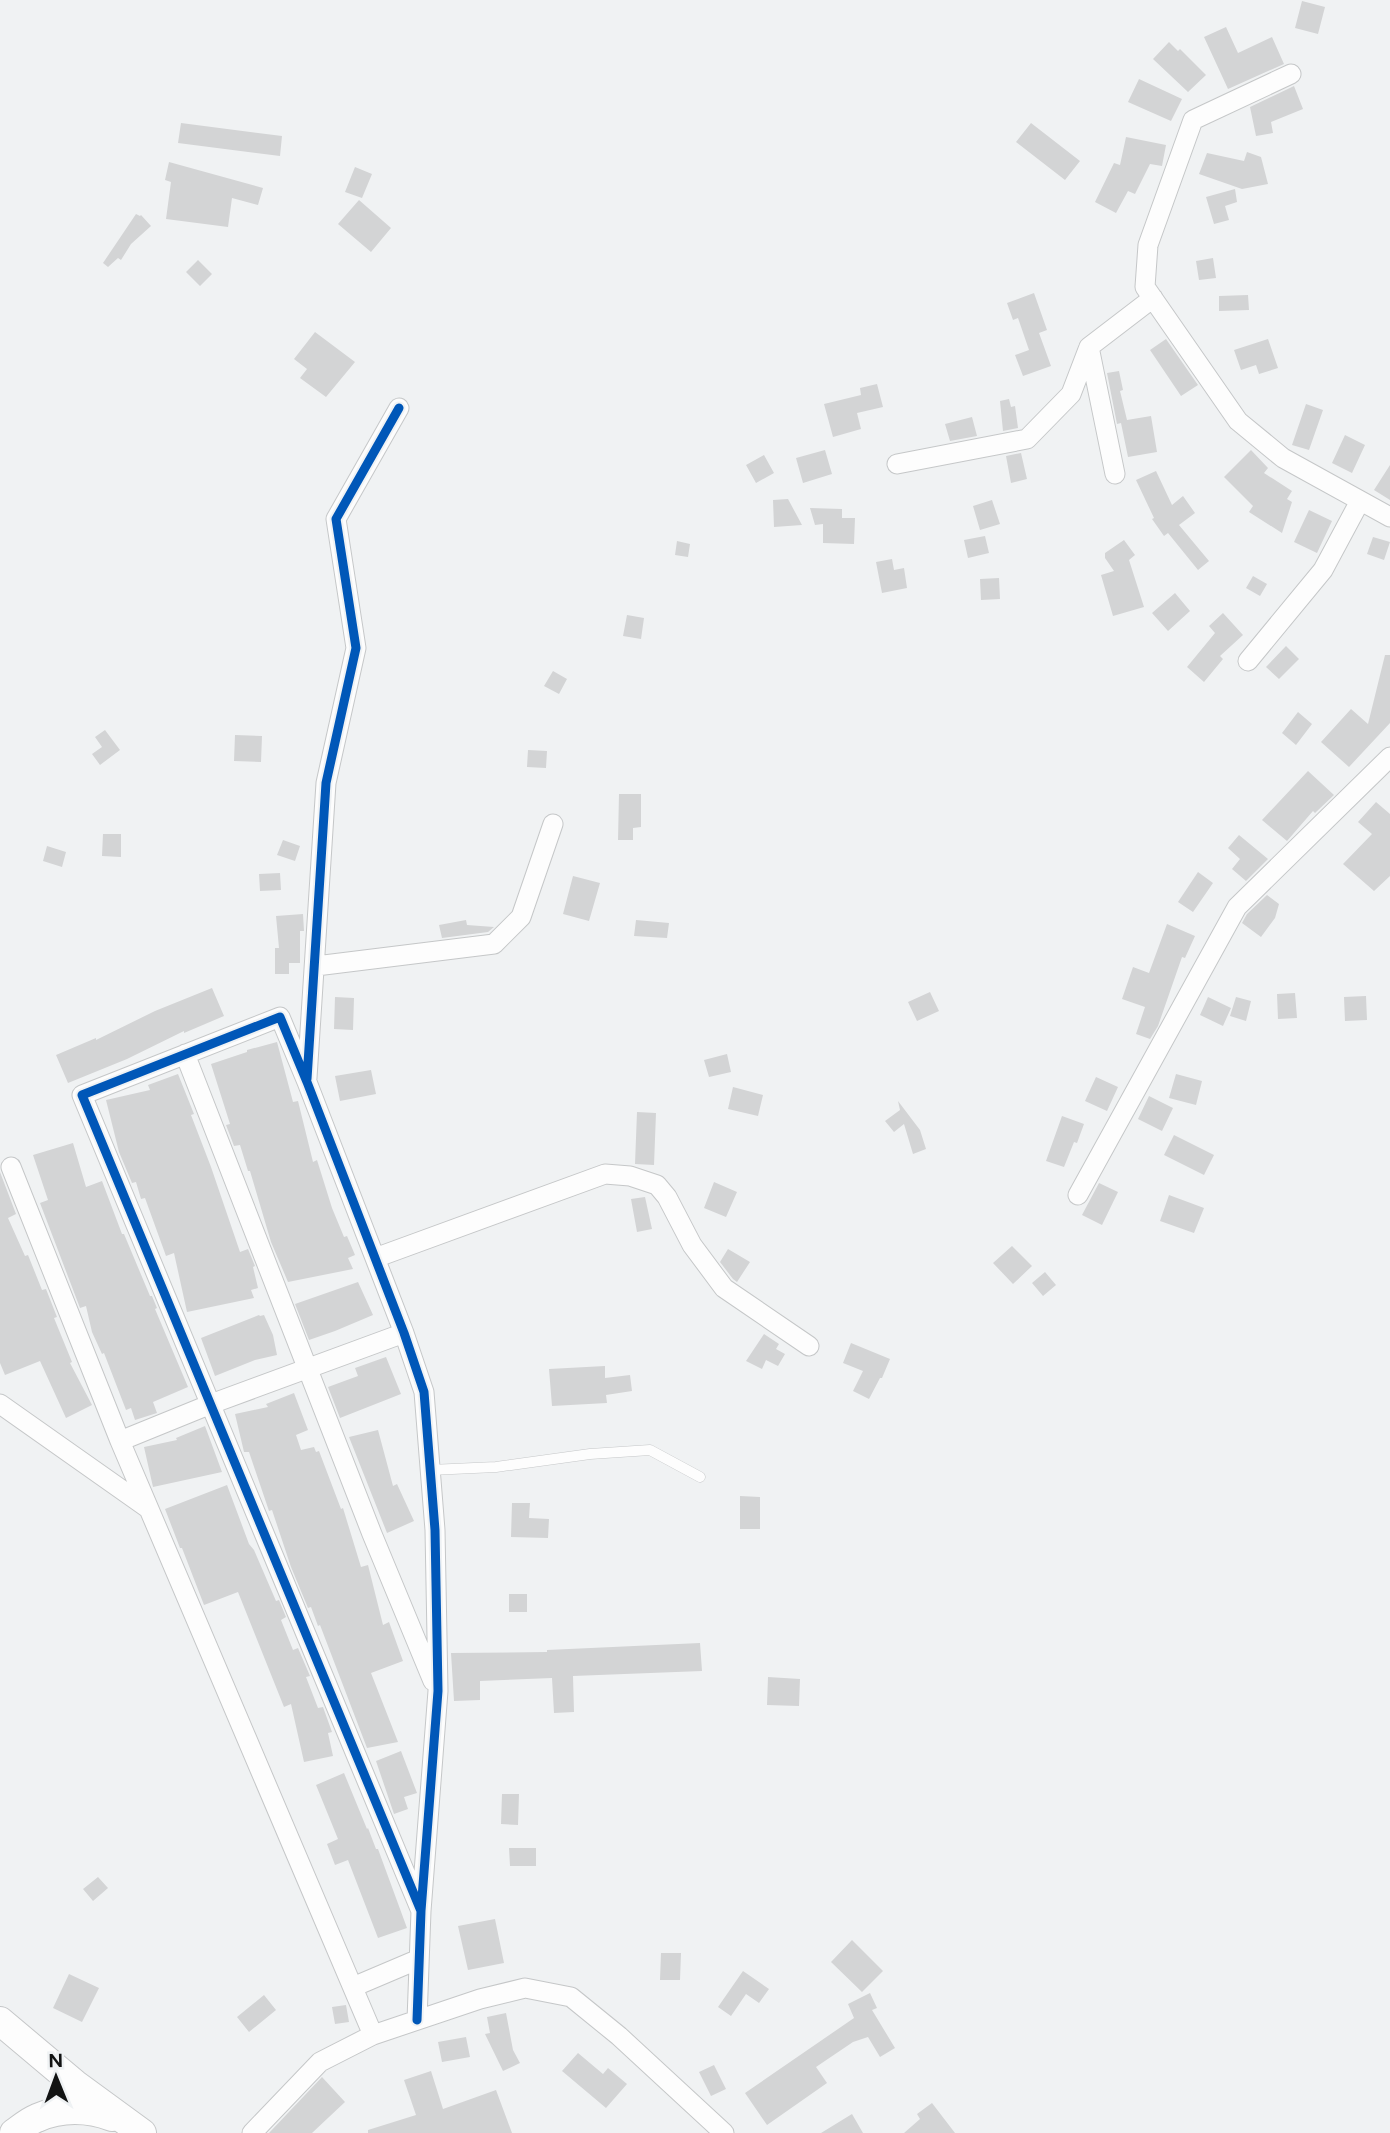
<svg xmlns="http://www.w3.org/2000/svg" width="1390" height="2133" font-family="Figtree,sans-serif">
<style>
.building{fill:#d3d4d5}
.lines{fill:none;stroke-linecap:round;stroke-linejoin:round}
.lane-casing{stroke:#c5c7c8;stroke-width:11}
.street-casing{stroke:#c5c7c8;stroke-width:21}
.secondary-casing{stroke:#c5c7c8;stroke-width:30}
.lane{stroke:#fdfdfd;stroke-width:10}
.street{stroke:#fdfdfd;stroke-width:19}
.secondary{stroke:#fdfdfd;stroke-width:28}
.cycleway-casing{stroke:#eff2f4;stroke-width:13}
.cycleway{stroke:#0057b8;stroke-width:9}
</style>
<rect width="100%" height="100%" fill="#f0f2f3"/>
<path class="building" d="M 1302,1 L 1325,7 L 1318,34 L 1295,28 Z
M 1226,27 L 1238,53 L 1272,37 L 1284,64 L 1228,89 L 1204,37 Z
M 1169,42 L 1178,51 L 1180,49 L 1206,75 L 1188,92 L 1153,59 Z
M 1139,79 L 1182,99 L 1171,121 L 1128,102 Z
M 1294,86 L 1303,109 L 1271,122 L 1273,133 L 1256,136 L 1250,107 Z
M 181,123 L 282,136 L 280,156 L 178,143 Z
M 1031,123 L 1080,161 L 1065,180 L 1016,142 Z
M 1126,137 L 1166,145 L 1162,166 L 1150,164 L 1135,194 L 1128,191 L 1116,213 L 1095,202 L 1114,163 L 1120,165 Z
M 1247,152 L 1261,157 L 1268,184 L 1242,189 L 1199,174 L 1207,153 L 1244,161 Z
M 169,162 L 263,188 L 258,205 L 232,198 L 228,227 L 166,219 L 171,182 L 165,180 Z
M 355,167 L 372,174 L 362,198 L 345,192 Z
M 1235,189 L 1237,202 L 1225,206 L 1229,220 L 1214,224 L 1206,197 Z
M 359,200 L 391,228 L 371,252 L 338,224 Z
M 136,214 L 140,216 L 141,215 L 151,226 L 131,244 L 121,260 L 118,258 L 108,267 L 103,263 Z
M 1213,258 L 1216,278 L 1199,280 L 1196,261 Z
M 198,260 L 212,274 L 200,286 L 186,272 Z
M 1034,293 L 1047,330 L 1039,333 L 1051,366 L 1023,376 L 1015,355 L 1029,350 L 1018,318 L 1013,320 L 1007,303 Z
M 1248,295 L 1249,310 L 1219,311 L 1219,296 Z
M 315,332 L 355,362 L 326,397 L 300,378 L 307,369 L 294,359 Z
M 1166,339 L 1198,385 L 1181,396 L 1150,350 Z
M 1268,339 L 1278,368 L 1259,374 L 1256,365 L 1241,370 L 1234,350 Z
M 1119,371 L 1123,390 L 1120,391 L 1127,420 L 1151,416 L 1157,452 L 1128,457 L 1121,423 L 1117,424 L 1107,373 Z
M 877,384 L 883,407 L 857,413 L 861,429 L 833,437 L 824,404 L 861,395 L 860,388 Z
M 1009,399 L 1011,407 L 1015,406 L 1018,428 L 1003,431 L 1000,401 Z
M 1306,404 L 1323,410 L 1309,450 L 1292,445 Z
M 972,417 L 977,436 L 950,441 L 945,424 Z
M 1345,435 L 1365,445 L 1352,473 L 1332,463 Z
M 825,450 L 832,474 L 803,483 L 796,458 Z
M 1251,450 L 1268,468 L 1264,473 L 1292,491 L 1287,499 L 1292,502 L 1282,533 L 1249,512 L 1253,506 L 1224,477 Z
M 1021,453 L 1027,479 L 1011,483 L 1006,456 Z
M 764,455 L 774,473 L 756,483 L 746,465 Z
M 1390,465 L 1390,500 L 1374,490 Z
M 1156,471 L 1172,505 L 1183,496 L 1195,513 L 1179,525 L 1209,561 L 1198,570 L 1168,533 L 1164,536 L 1152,519 L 1154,518 L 1136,480 Z
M 788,499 L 802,525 L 774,527 L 773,500 Z
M 992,500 L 1000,524 L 980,530 L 973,506 Z
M 810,508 L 842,509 L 842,518 L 855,518 L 854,544 L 823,543 L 823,524 L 815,525 Z
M 1309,510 L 1332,521 L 1317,553 L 1294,542 Z
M 985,536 L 989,553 L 968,558 L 964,540 Z
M 1373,537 L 1390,542 L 1384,560 L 1367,554 Z
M 1124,540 L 1135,555 L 1129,560 L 1144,607 L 1113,616 L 1101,575 L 1114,571 L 1105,558 L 1105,553 Z
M 677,541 L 690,544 L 688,557 L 675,555 Z
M 892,559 L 894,570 L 904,568 L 907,588 L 882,593 L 876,562 Z
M 1253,576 L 1267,584 L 1260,596 L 1246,588 Z
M 999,578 L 1000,599 L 981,600 L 980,579 Z
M 1175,593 L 1190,611 L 1168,631 L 1152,613 Z
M 1223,613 L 1243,635 L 1220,656 L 1223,659 L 1204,682 L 1187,667 L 1215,633 L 1209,626 Z
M 627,615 L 644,618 L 641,639 L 623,636 Z
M 1286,646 L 1299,659 L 1279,679 L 1266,667 Z
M 1385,655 L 1390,655 L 1390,723 L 1349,767 L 1321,742 L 1351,709 L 1368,724 Z
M 553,671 L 567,679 L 559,694 L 544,686 Z
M 1298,712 L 1312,724 L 1296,745 L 1282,733 Z
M 105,730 L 120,750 L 100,765 L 92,754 L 102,747 L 95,737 Z
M 235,735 L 262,736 L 261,762 L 234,761 Z
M 528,750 L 547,751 L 546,768 L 527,767 Z
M 1308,771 L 1334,795 L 1315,813 L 1313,811 L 1287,841 L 1262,820 Z
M 619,794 L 641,794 L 641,827 L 633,828 L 633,840 L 618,840 Z
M 1376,802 L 1390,814 L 1390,876 L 1374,891 L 1343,864 L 1372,834 L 1358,822 Z
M 103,834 L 121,834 L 121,857 L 102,856 Z
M 1239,835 L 1268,859 L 1246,881 L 1232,869 L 1240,859 L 1228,848 Z
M 283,840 L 300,846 L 295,861 L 277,855 Z
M 47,846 L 66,852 L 62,867 L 43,861 Z
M 1198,872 L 1213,883 L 1193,912 L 1178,902 Z
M 280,873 L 281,890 L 260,891 L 259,874 Z
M 573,876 L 600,883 L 589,921 L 563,914 Z
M 1267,895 L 1279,904 L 1275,918 L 1261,937 L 1242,923 L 1247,914 Z
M 303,914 L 304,931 L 300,931 L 300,963 L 289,963 L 289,974 L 275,974 L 275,948 L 279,948 L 276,916 Z
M 466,920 L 467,925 L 494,927 L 488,932 L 442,938 L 439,925 Z
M 636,920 L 669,923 L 667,938 L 634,936 Z
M 1167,924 L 1195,936 L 1185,958 L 1182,957 L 1158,1026 L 1150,1039 L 1136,1034 L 1145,1007 L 1122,999 L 1133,967 L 1149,973 Z
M 212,988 L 224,1016 L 184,1033 L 184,1031 L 127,1059 L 68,1083 L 56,1055 L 96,1038 L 96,1040 L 155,1011 Z
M 930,992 L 939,1011 L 917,1021 L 908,1002 Z
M 1295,993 L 1297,1018 L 1278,1019 L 1277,994 Z
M 1366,996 L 1367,1020 L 1345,1021 L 1344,997 Z
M 335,997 L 354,998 L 353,1030 L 334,1029 Z
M 1208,997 L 1231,1008 L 1223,1026 L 1200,1015 Z
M 1236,997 L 1251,1001 L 1246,1021 L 1230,1016 Z
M 277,1042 L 293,1102 L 298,1101 L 313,1162 L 317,1160 L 332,1208 L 344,1237 L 347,1236 L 355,1255 L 348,1258 L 353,1269 L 288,1282 L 271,1242 L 250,1171 L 248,1171 L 240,1145 L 234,1146 L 226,1125 L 230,1124 L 211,1064 L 247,1052 L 247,1050 Z
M 727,1054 L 731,1072 L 709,1077 L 704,1060 Z
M 371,1070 L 376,1094 L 340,1101 L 335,1076 Z
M 178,1074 L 194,1114 L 191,1115 L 211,1167 L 240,1252 L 248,1249 L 255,1266 L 253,1267 L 258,1288 L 251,1290 L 254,1298 L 187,1312 L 174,1253 L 166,1256 L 145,1198 L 141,1199 L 136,1182 L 132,1183 L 119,1152 L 106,1100 L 150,1090 L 148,1085 Z
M 1176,1074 L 1202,1081 L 1196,1105 L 1169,1098 Z
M 1096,1077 L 1118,1087 L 1107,1111 L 1085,1101 Z
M 733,1087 L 763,1095 L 758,1116 L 728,1109 Z
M 1149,1096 L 1173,1108 L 1162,1131 L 1138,1119 Z
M 898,1101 L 920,1130 L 926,1149 L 913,1154 L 904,1124 L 894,1132 L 885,1121 L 900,1110 Z
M 637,1112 L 656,1113 L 654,1165 L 635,1164 Z
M 1062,1116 L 1084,1124 L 1077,1143 L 1074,1142 L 1064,1167 L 1046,1161 Z
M 1174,1135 L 1214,1155 L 1204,1175 L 1164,1155 Z
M 73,1143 L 86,1187 L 102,1181 L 122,1234 L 124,1234 L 150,1296 L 152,1296 L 157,1308 L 155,1309 L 188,1387 L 153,1402 L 157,1413 L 135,1420 L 131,1408 L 126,1410 L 104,1353 L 102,1354 L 92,1332 L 86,1306 L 80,1308 L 40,1203 L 48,1200 L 33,1155 Z
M 0,1172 L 16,1214 L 8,1218 L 25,1256 L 28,1255 L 42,1290 L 46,1289 L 57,1317 L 54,1318 L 72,1362 L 70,1363 L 92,1405 L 66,1418 L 40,1361 L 5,1375 L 0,1363 Z
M 714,1182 L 737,1192 L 726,1217 L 704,1208 Z
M 1099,1183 L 1118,1192 L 1102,1225 L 1082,1215 Z
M 1169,1195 L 1204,1208 L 1194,1233 L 1160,1221 Z
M 645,1197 L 652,1229 L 637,1232 L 631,1199 Z
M 1012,1246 L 1032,1266 L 1013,1284 L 993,1263 Z
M 728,1249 L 750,1262 L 737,1282 L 733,1279 L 720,1262 Z
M 1045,1272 L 1056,1285 L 1043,1296 L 1032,1283 Z
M 358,1282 L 373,1315 L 335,1331 L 309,1340 L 295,1304 Z
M 259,1315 L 260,1316 L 264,1315 L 273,1335 L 277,1355 L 255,1360 L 215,1376 L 201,1338 Z
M 764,1334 L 779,1344 L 776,1349 L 785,1354 L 778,1366 L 766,1360 L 762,1369 L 746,1361 Z
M 851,1343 L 890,1359 L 882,1378 L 880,1378 L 869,1399 L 853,1391 L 863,1371 L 843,1363 Z
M 386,1357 L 401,1394 L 340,1418 L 328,1387 L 358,1376 L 355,1368 Z
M 605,1366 L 605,1378 L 630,1375 L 632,1391 L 606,1395 L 607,1403 L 552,1406 L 549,1369 Z
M 294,1393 L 308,1430 L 296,1435 L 301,1450 L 314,1447 L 316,1452 L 319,1451 L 341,1509 L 343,1508 L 361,1567 L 368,1565 L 383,1625 L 389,1622 L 403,1661 L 371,1673 L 398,1742 L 367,1748 L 320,1625 L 318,1626 L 311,1607 L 308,1608 L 291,1567 L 272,1510 L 269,1511 L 249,1452 L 244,1452 L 235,1414 L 268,1407 L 266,1404 Z
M 205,1426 L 222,1472 L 153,1487 L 144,1447 L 177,1440 L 176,1438 Z
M 378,1430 L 393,1486 L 397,1484 L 414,1521 L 387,1533 L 349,1437 Z
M 227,1485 L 249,1544 L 254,1550 L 276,1601 L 279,1600 L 286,1617 L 281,1620 L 293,1650 L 298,1648 L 310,1676 L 306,1677 L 318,1708 L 323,1707 L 332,1732 L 328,1733 L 333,1756 L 304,1762 L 291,1704 L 284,1707 L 238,1592 L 204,1605 L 182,1548 L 180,1548 L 165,1509 Z
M 740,1496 L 760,1497 L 760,1529 L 740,1529 Z
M 512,1503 L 530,1503 L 529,1518 L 549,1519 L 548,1538 L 511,1537 Z
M 509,1594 L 527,1594 L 527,1612 L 509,1612 Z
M 700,1643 L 702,1671 L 573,1676 L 574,1712 L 554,1713 L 552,1678 L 480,1681 L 480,1700 L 454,1701 L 451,1653 L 547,1652 L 547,1650 Z
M 768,1677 L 800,1679 L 799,1706 L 767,1705 Z
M 401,1751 L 417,1793 L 404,1797 L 408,1809 L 394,1814 L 376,1761 Z
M 344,1773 L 367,1829 L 368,1828 L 376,1849 L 378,1849 L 407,1928 L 378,1938 L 348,1860 L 335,1865 L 327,1844 L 338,1839 L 316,1785 Z
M 502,1794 L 519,1794 L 518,1825 L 501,1824 Z
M 509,1848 L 536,1848 L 536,1866 L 510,1866 Z
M 98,1877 L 108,1888 L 93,1901 L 83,1889 Z
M 495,1919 L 504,1963 L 468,1970 L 458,1926 Z
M 852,1940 L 883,1971 L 862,1992 L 831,1962 Z
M 661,1953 L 681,1953 L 680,1980 L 660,1980 Z
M 743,1971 L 769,1989 L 759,2003 L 746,1994 L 731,2016 L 718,2007 Z
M 69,1974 L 99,1988 L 82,2022 L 53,2008 Z
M 870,1993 L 877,2008 L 872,2010 L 895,2048 L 880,2057 L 868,2037 L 853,2042 L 816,2067 L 827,2083 L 767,2125 L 745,2093 L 854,2018 L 848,2004 Z
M 264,1995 L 276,2010 L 249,2032 L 237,2017 Z
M 346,2005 L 349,2022 L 335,2024 L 332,2007 Z
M 506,2013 L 513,2050 L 520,2063 L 503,2071 L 485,2034 L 490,2033 L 487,2017 Z
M 466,2037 L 470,2057 L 442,2062 L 438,2042 Z
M 578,2053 L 603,2074 L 608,2068 L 627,2084 L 606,2108 L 562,2071 Z
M 714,2065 L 726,2089 L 711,2096 L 699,2072 Z
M 431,2071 L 443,2109 L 496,2090 L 512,2133 L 368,2133 L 368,2130 L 416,2115 L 404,2080 Z
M 322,2077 L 345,2102 L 312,2133 L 269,2133 Z
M 932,2103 L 955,2133 L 904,2133 L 920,2119 L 917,2114 Z
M 852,2114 L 863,2133 L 821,2133 Z"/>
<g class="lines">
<g class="lane-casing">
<path id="lane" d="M 430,1470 L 496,1467 L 590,1454 L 650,1450 L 700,1477"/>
</g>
<g class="street-casing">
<path id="street" d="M 1291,74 L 1193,120 L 1148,245 L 1145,287 L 1238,421 L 1283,458 L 1390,517
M 1089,347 L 1115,474
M 897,464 L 1027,439 L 1071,394 L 1089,347 L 1153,298
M 1248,661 L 1323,570 L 1360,501
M 316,966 L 494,944 L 521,917 L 553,824
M 185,1054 L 372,1534 L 433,1681
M 307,1078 L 326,783 L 356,648 L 336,519 L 399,408
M 11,1167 L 120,1441 L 373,2035
M 1078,1195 L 1237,907 L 1390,757
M 375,1258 L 605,1174 L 630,1176 L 657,1185 L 667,1197 L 692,1245 L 724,1288 L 809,1346
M 0,1404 L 149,1509
M 120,1441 L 211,1404 L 404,1333
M 353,1987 L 419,1959
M 417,2020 L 421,1911 L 438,1691 L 435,1530 L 424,1392 L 404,1333 L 307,1082 L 280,1017 L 82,1095 L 421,1911
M 252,2133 L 320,2062 L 373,2035 L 480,1999 L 525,1988 L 571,1997 L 619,2036 L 724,2133"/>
</g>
<g class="secondary-casing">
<path id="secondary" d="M 0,2021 L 75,2084 L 142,2133
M 14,2133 C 21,2128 29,2121 37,2118 C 61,2107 89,2108 112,2117"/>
</g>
<use href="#lane" class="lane"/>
<use href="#street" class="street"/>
<use href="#secondary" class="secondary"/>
<g class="cycleway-casing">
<path id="cycleway" d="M 307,1079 L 326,783 L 356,648 L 336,519 L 399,408
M 417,2020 L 421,1911 L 438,1691 L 435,1530 L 424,1392 L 404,1333 L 307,1082 L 280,1017 L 82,1095 L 421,1911"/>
</g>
<use href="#cycleway" class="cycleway"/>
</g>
<g transform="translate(56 2077) rotate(359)" stroke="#eff2f4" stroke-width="5" paint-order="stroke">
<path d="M0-5L12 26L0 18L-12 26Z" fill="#121313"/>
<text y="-10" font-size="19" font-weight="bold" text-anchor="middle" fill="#121313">N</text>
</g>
</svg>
